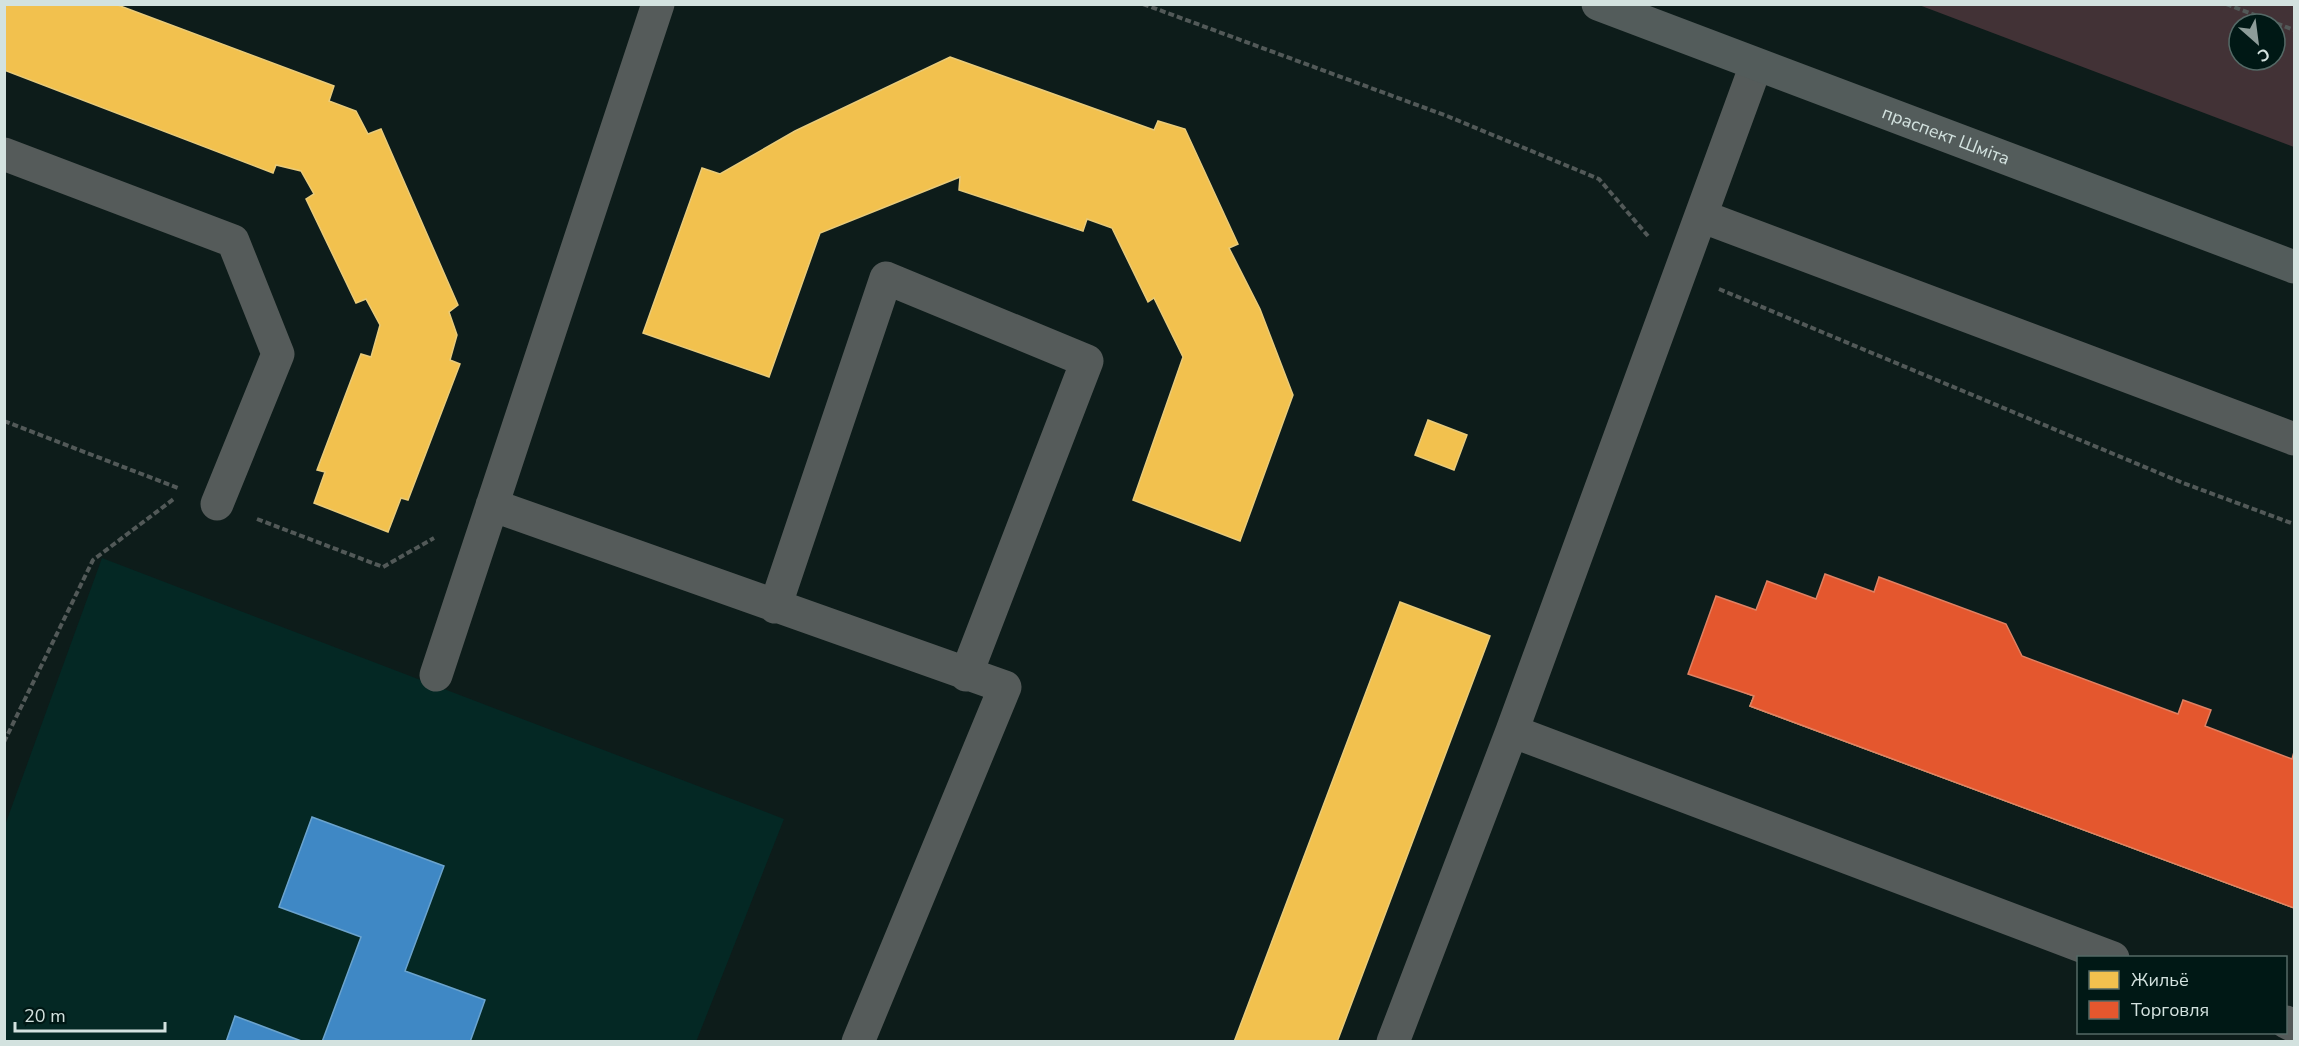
<svg xmlns="http://www.w3.org/2000/svg" width="2299" height="1046" font-family="'Nunito Sans',sans-serif">
<style>
.built{fill:#042824}
.green{fill:#423236;fill-rule:evenodd}
.homes{fill:#f2c14e;stroke:#e9cb7a;stroke-width:1.5}
.shops{fill:#e4572e;stroke:#df8163;stroke-width:1.5}
.schools{fill:#3f88c5;stroke:#6ba3cd;stroke-width:1.5}
.lines{fill:none;stroke-linecap:round;stroke-linejoin:round}
.path{stroke:#525958;stroke-width:4;stroke-dasharray:6 3;stroke-linecap:butt}
.minor{stroke:#555b5a;stroke-width:33}
.major{stroke:#535c5b;stroke-width:33}
.labels{text-anchor:middle;stroke-width:6;stroke-linejoin:round;paint-order:stroke}
.street-label{font-size:18px;fill:#d3e2df;stroke:#001815}
</style>
<rect width="100%" height="100%" fill="#0d1c1a"/>
<path class="built" d="M 102,558 L 784,819 L 696,1042 L 5,1041 L 4,828 Z"/>
<path class="green" d="M 1919,5 L 2294,5 L 2294,147 ZM 2239,24 L 2275,24 L 2275,60 L 2239,60 Z"/>
<path class="homes" d="M 4,4 L 115,4 L 334,86 L 329,101 L 356,111 L 368,134 L 381,129 L 458,305 L 449,312 L 457,335 L 450,360 L 460,364 L 408,500 L 401,498 L 388,532 L 314,503 L 325,472 L 317,470 L 361,354 L 371,357 L 380,325 L 366,299 L 356,303 L 306,199 L 314,194 L 301,171 L 276,165 L 273,173 L 4,70 Z
M 950,57 L 1154,130 L 1158,121 L 1185,129 L 1238,244 L 1229,248 L 1260,309 L 1293,395 L 1240,541 L 1133,500 L 1183,357 L 1154,298 L 1148,302 L 1112,228 L 1087,219 L 1083,231 L 959,190 L 960,177 L 820,233 L 769,377 L 643,333 L 702,168 L 720,174 L 795,131 Z
M 1428,420 L 1467,435 L 1454,470 L 1415,455 Z
M 1400,602 L 1490,636 L 1337,1042 L 1234,1042 Z
M 1756,610 L 1786,621 L 1790,611 L 2294,798 L 2294,908 L 1750,706 L 1754,696 L 1728,686 Z"/>
<path class="shops" d="M 1825,574 L 1874,592 L 1879,577 L 2006,624 L 2022,656 L 2178,714 L 2183,700 L 2211,710 L 2205,726 L 2292,759 L 2294,752 L 2294,908 L 1750,706 L 1754,696 L 1688,674 L 1716,596 L 1756,610 L 1767,581 L 1816,599 Z"/>
<path class="schools" d="M 312,817 L 444,866 L 405,971 L 485,1000 L 470,1042 L 322,1042 L 361,937 L 279,907 Z
M 235,1016 L 304,1042 L 226,1042 Z"/>
<g class="lines">
<path class="path" d="M 1143,4 L 1447,116 L 1599,179 L 1648,236
M 2226,4 L 2294,30
M 1719,289 L 2183,483 L 2294,524
M 4,421 L 178,488
M 257,519 L 383,567 L 434,538
M 4,742 L 93,560 L 175,498"/>
<path class="minor" d="M 4,154 L 233,241 L 278,354 L 217,504
M 1701,216 L 2294,439
M 492,505 L 1005,687 L 858,1042
M 775,607 L 886,278 L 1087,361 L 966,675
M 436,675 L 658,4
M 1512,731 L 2113,958
M 2286,1022 L 2294,1026
M 1393,1042 L 1512,731 L 1756,65"/>
<path class="major" id="s1" d="M 1598,4 L 2294,267"/>
</g>
<g class="labels">
<g class="street-label">
<text dy="6" stroke="none"><textPath href="#s1" startOffset="372">праспект Шміта</textPath></text>
</g>
</g>
<rect width="2299" height="1046" fill="none" stroke="#d3e2df" stroke-width="12"/>
<rect x="2077" y="956" width="210" height="78" fill="#001815" stroke="#546966" stroke-width="1.5"/>
<rect x="2089" y="971" width="30" height="18" fill="#f2c14e" stroke="#546966" stroke-width="1.5"/>
<text x="2131" y="986" font-size="18" fill="#d3e2df">Жильё</text>
<rect x="2089" y="1001" width="30" height="18" fill="#e4572e" stroke="#546966" stroke-width="1.5"/>
<text x="2131" y="1016" font-size="18" fill="#d3e2df">Торговля</text>
<g transform="translate(2257 42) rotate(152)"><circle r="28" fill="#001815" stroke="#546966" stroke-width="1.5"/>
<path d="M0-4.5L10 22L0 15L-10 22Z" fill="#8e9d9a"/>
<text y="-9" font-size="16" font-weight="bold" text-anchor="middle" fill="#d3e2df">С</text>
</g>
<path d="M15 1022v9h150v-9" fill="none" stroke="#d3e2df" stroke-width="3"/>
<text x="24" y="1022" font-size="18" fill="#d3e2df" stroke="#001815" stroke-width="4.5" paint-order="stroke">20 m</text>
</svg>
